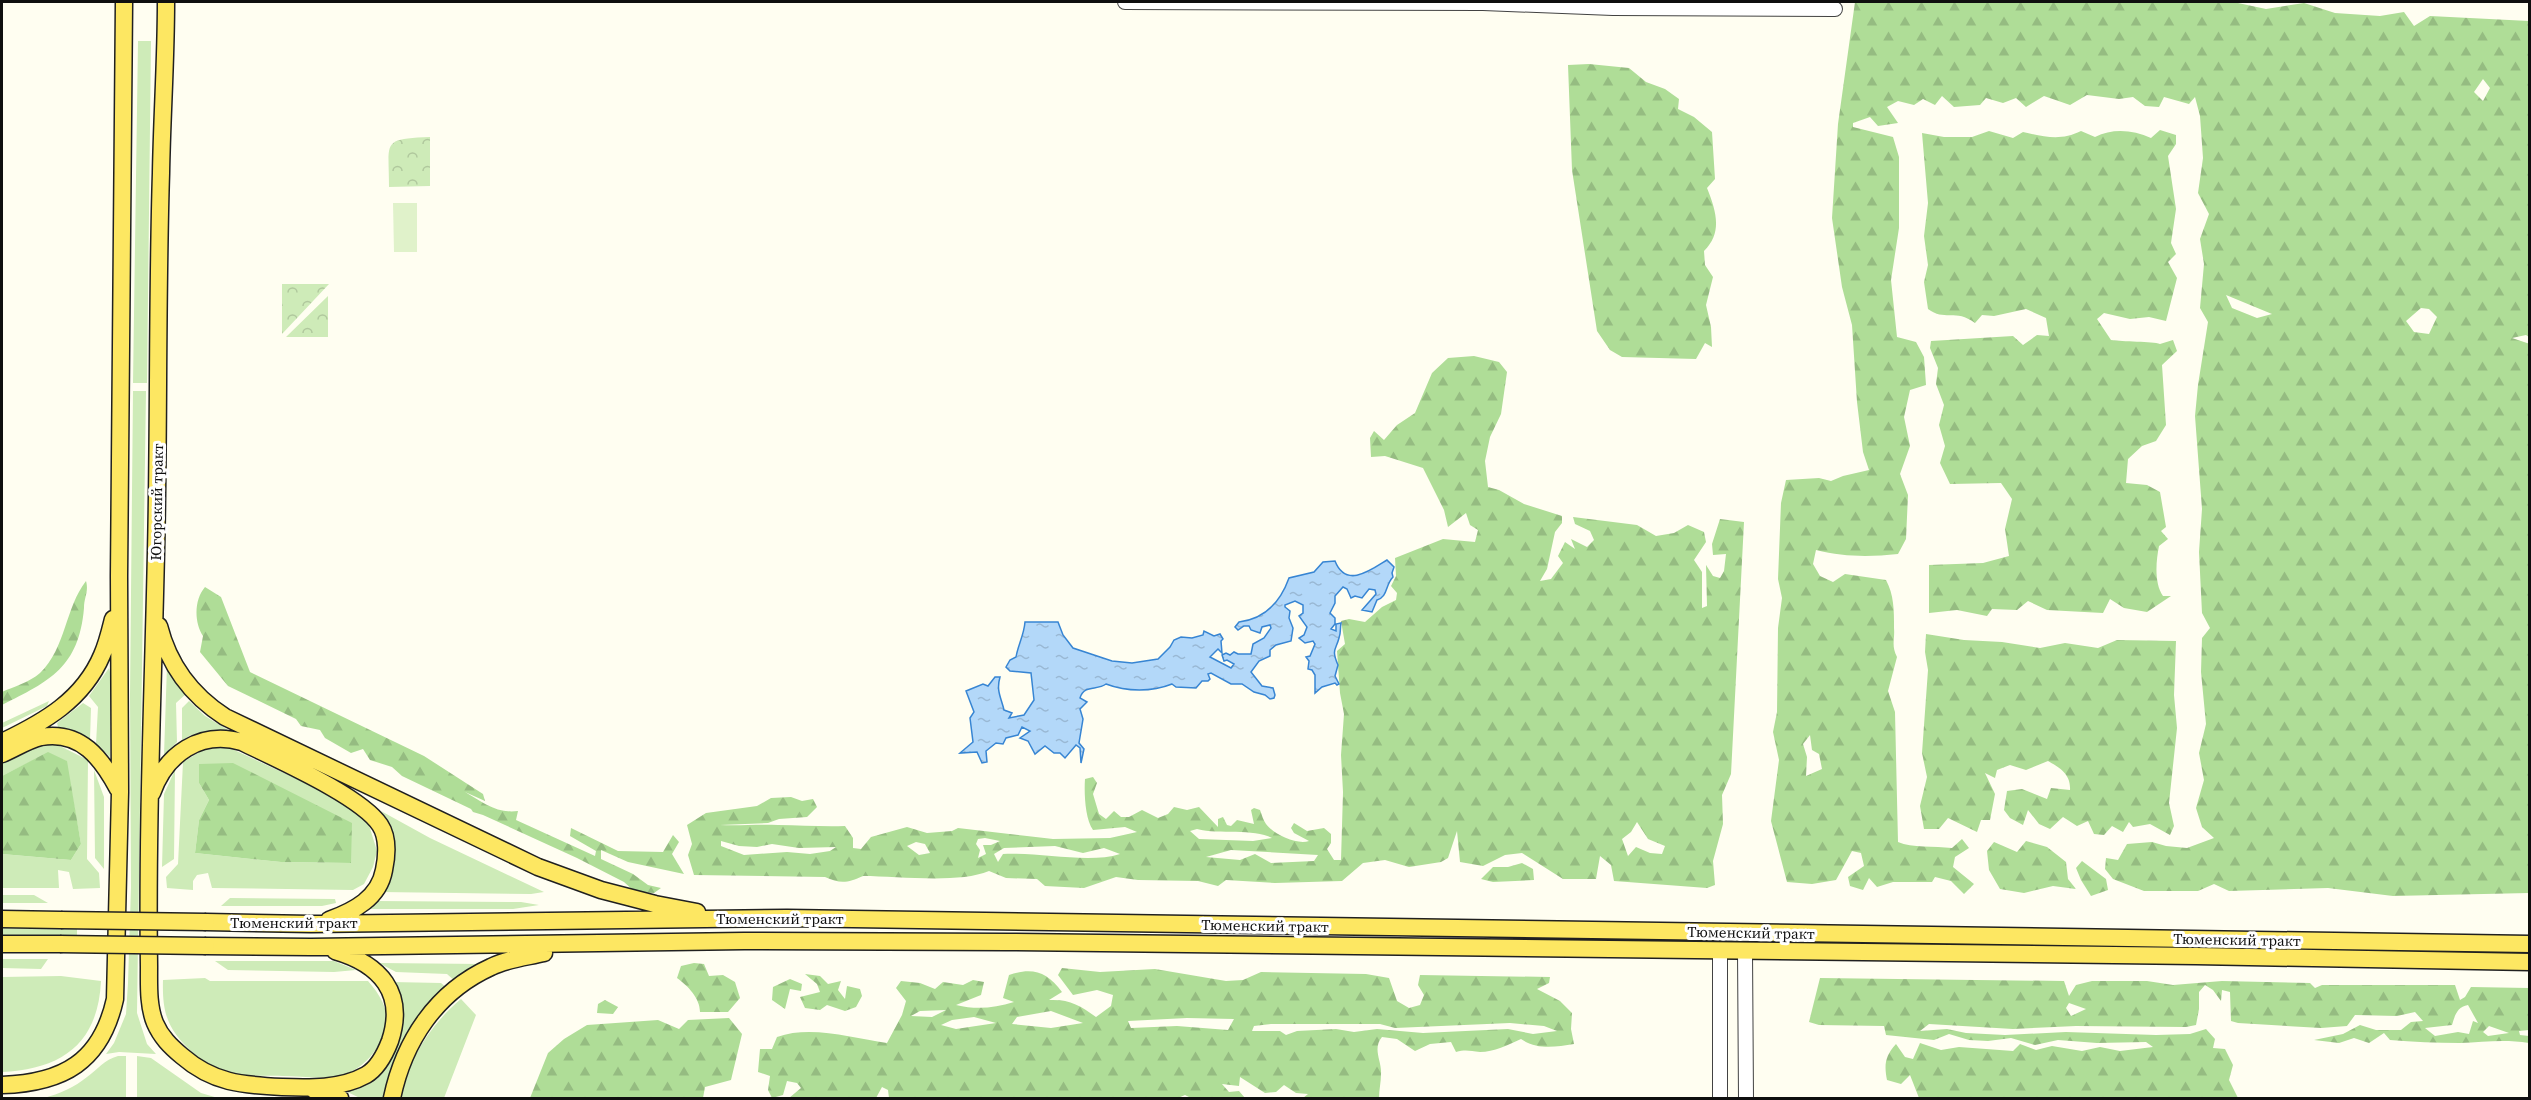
<svg xmlns="http://www.w3.org/2000/svg" width="2531" height="1100" font-family="'Source Serif 4',serif">
<style>
.grass{fill:#ceebb8;fill-rule:evenodd}
.forest{fill:url(#forest-firs);fill-rule:evenodd}
.park{fill:url(#park-crowns)}
.pitch{fill:#e0f2ca}
.water{fill:url(#water-ripples);stroke:#3785d3;stroke-width:1.5}
.lines{fill:none;stroke-linecap:round;stroke-linejoin:round}
.minor-casing{stroke:#424242;stroke-width:16}
.major-casing{stroke:#202020;stroke-width:19}
.minor{stroke:#fff;stroke-width:14}
.major{stroke:#fde762;stroke-width:16}
.major-bridge-casing{stroke:#202020;stroke-width:19;stroke-linecap:butt}
.major-bridge{stroke:#fde762;stroke-width:16}
.labels{text-anchor:middle;stroke-width:6;stroke-linejoin:round;paint-order:stroke}
.street-label{font-size:15px;fill:#0f0f0f;stroke:#fff}
</style>
<defs>
<pattern id="forest-firs" width="22" height="20" patternUnits="userSpaceOnUse" patternTransform="scale(1.5)"><rect width="22" height="20" fill="#afdd97"/><path d="M5 1l3.5 6h-7zM16 11l3.5 6h-7z" fill="#95bc81"/></pattern>
<pattern id="park-crowns" width="20" height="18" patternUnits="userSpaceOnUse" patternTransform="scale(1.5)"><rect width="20" height="18" fill="#ceebb8"/><path d="M2 6a3 3 0 1 1 6 0M12 15a3 3 0 1 1 6 0" fill="none" stroke="#b0c89d"/></pattern>
<pattern id="water-ripples" width="26" height="14" patternUnits="userSpaceOnUse" patternTransform="scale(1.5)"><rect width="26" height="14" fill="#b3d8f9"/><path d="M2 4q2-2 4 0t4 0M15 11q2-2 4 0t4 0" fill="none" stroke="#99b8d4"/></pattern>
</defs>
<rect width="100%" height="100%" fill="#fffef1"/>
<path class="grass" d="M 138,41 L 151,41 L 147,383 L 133,383 Z
M 133,391 L 146,391 L 137,1013 L 147,1044 L 156,1054 L 119,1052 L 106,1054 L 114,1043 L 126,1014 L 128,983 L 131,887 L 130,695 Z
M 167,665 L 187,693 L 176,703 L 177,742 L 164,755 Z
M 109,668 L 110,672 L 110,757 L 96,744 L 98,707 L 89,696 Z
M 49,701 L 47,706 L 2,728 L 2,723 Z
M 189,701 L 205,716 L 228,730 L 191,735 L 182,740 L 182,708 Z
M 83,703 L 91,708 L 90,740 L 58,727 L 57,723 Z
M 56,744 L 88,760 L 87,859 L 99,873 L 100,888 L 73,889 L 69,872 L 58,870 L 59,888 L 2,888 L 2,854 L 71,860 L 81,844 L 66,761 L 48,753 L 2,776 L 2,761 L 39,745 Z
M 217,747 L 232,749 L 353,805 L 369,825 L 377,851 L 373,867 L 364,884 L 353,890 L 212,888 L 208,873 L 197,875 L 193,881 L 193,890 L 167,888 L 166,877 L 178,864 L 183,762 L 203,750 ZM 199,783 L 351,863 L 281,862 L 195,853 L 199,820 L 209,800 Z
M 94,770 L 104,797 L 104,869 L 95,858 Z
M 175,770 L 174,859 L 162,867 L 164,794 Z
M 381,811 L 430,838 L 544,892 L 531,894 L 381,892 C 402,865 398,838 381,811 Z
M 2,895 L 34,895 L 48,903 L 2,903 Z
M 230,898 L 335,899 L 336,903 L 322,906 L 221,906 Z
M 376,901 L 521,902 L 539,905 L 513,909 L 367,909 Z
M 2,928 L 77,929 L 77,935 L 2,935 Z
M 2,959 L 48,959 L 41,969 L 2,968 Z
M 334,961 L 356,970 L 334,972 L 228,970 L 215,961 Z
M 379,963 L 483,964 L 456,982 L 447,974 L 396,972 Z
M 61,976 L 101,981 C 98,1044 62,1069 2,1072 L 2,977 Z
M 205,978 L 210,981 L 368,981 C 376,990 383,1000 386,1012 C 390,1038 367,1069 342,1075 C 325,1080 301,1076 283,1076 C 266,1075 234,1078 219,1071 C 210,1067 200,1059 193,1053 C 168,1030 162,1014 163,980 Z
M 392,982 L 441,983 L 447,988 L 398,1053 L 383,1098 L 360,1098 L 343,1090 L 389,1057 Z
M 461,999 L 476,1015 L 444,1098 L 399,1098 C 410,1058 429,1026 461,999 Z
M 118,1056 L 126,1056 L 126,1098 L 44,1098 C 59,1094 75,1087 87,1077 C 98,1069 104,1060 118,1056 Z
M 137,1056 L 151,1058 L 201,1093 L 218,1098 L 137,1098 Z"/>
<path class="forest" d="M 1855,2 L 2238,3 L 2266,9 L 2304,3 L 2335,13 L 2380,16 L 2404,12 L 2414,26 L 2430,16 L 2529,21 L 2529,337 L 2526,335 L 2512,338 L 2530,344 L 2529,893 L 2393,896 L 2328,888 L 2229,891 L 2214,884 L 2198,891 L 2144,891 L 2113,879 L 2105,869 L 2106,858 L 2118,860 L 2127,844 L 2152,842 L 2166,846 L 2187,848 L 2214,838 L 2202,827 L 2196,808 L 2204,780 L 2199,753 L 2206,724 L 2201,672 L 2202,638 L 2210,628 L 2202,613 L 2199,552 L 2202,509 L 2195,416 L 2198,385 L 2208,322 L 2200,308 L 2204,264 L 2200,239 L 2209,214 L 2198,193 L 2203,158 L 2200,116 L 2195,97 L 2189,104 L 2164,97 L 2159,107 L 2145,106 L 2133,97 L 2119,99 L 2087,95 L 2070,105 L 2044,96 L 2026,107 L 2016,98 L 2003,103 L 1986,98 L 1980,105 L 1954,107 L 1942,96 L 1935,105 L 1923,99 L 1914,105 L 1898,101 L 1887,107 L 1898,123 L 1878,126 L 1870,117 L 1853,123 L 1853,127 L 1893,137 L 1899,157 L 1899,228 L 1891,280 L 1897,337 L 1916,342 L 1924,357 L 1926,385 L 1910,390 L 1904,417 L 1910,446 L 1900,474 L 1908,495 L 1906,539 L 1898,554 C 1869,557 1844,557 1816,550 L 1813,564 L 1820,576 L 1833,582 L 1845,574 L 1886,580 C 1894,595 1894,610 1894,628 C 1895,640 1891,645 1897,657 L 1888,691 L 1895,712 L 1898,842 C 1912,848 1934,846 1952,848 L 1962,839 L 1969,848 L 1955,857 L 1953,867 L 1974,884 L 1964,894 L 1951,881 L 1935,877 L 1932,882 L 1893,882 L 1877,887 L 1869,878 L 1863,890 L 1850,886 L 1848,877 L 1864,866 L 1861,853 L 1852,851 L 1836,880 L 1812,884 L 1787,882 L 1771,821 L 1779,760 L 1773,732 L 1777,712 L 1778,628 L 1782,598 L 1778,579 L 1781,503 L 1786,480 L 1819,478 L 1831,481 L 1843,476 L 1869,470 L 1863,452 L 1857,402 L 1852,325 L 1842,287 L 1832,218 L 1838,124 ZM 2483,79 L 2490,88 L 2483,101 L 2474,92 ZM 2226,295 L 2272,314 L 2257,318 L 2232,308 ZM 2421,308 L 2429,309 L 2437,317 L 2429,334 L 2414,332 L 2406,321 ZM 1810,735 L 1812,750 L 1819,754 L 1822,769 L 1806,776 L 1807,757 L 1803,744 Z
M 1589,64 L 1629,68 L 1646,82 L 1665,89 L 1679,99 L 1678,109 L 1694,117 L 1712,132 L 1715,179 L 1707,188 C 1716,211 1723,232 1704,251 L 1705,265 L 1713,277 L 1706,305 L 1711,327 L 1712,347 L 1705,343 L 1696,359 L 1622,357 L 1610,350 L 1597,331 L 1572,170 L 1568,65 Z
M 2160,130 L 2176,135 L 2176,144 L 2168,156 L 2176,209 L 2171,243 L 2176,254 L 2168,262 L 2177,278 L 2166,321 L 2149,317 L 2130,319 L 2104,313 L 2097,319 L 2111,340 C 2122,342 2153,341 2160,344 L 2173,340 L 2177,351 L 2162,365 L 2166,425 L 2156,441 L 2142,446 L 2128,459 L 2126,483 L 2147,485 L 2160,492 L 2166,527 L 2161,531 L 2168,539 L 2159,546 C 2156,561 2154,583 2163,596 L 2171,596 L 2147,612 L 2124,608 L 2110,599 L 2103,613 L 2047,610 L 2028,601 L 2017,610 L 1992,609 L 1987,616 L 1957,610 L 1929,613 L 1929,565 L 1983,563 L 2009,556 L 2005,529 L 2012,499 L 2001,483 L 1950,484 L 1940,463 L 1945,446 L 1939,425 L 1944,405 L 1936,384 L 1938,368 L 1930,348 L 1931,341 L 2013,336 L 2023,345 L 2037,335 L 2049,336 L 2046,318 L 2026,309 L 1994,316 L 1982,315 L 1975,323 C 1955,308 1946,322 1928,309 L 1924,282 L 1928,265 L 1924,236 L 1928,203 L 1922,133 L 1944,137 L 1972,137 L 1989,131 L 2013,138 L 2023,132 C 2045,137 2061,141 2081,131 L 2095,137 C 2113,128 2133,130 2151,138 Z
M 1474,356 L 1499,362 L 1507,372 L 1501,414 L 1490,437 L 1485,461 L 1488,487 L 1499,490 L 1524,504 L 1562,516 L 1562,523 L 1555,532 L 1547,569 L 1540,581 L 1551,579 L 1563,563 L 1558,556 L 1565,542 L 1575,549 L 1571,539 L 1587,547 L 1594,540 L 1590,531 L 1575,524 L 1573,517 L 1637,525 L 1656,536 L 1674,533 L 1688,525 L 1704,532 L 1706,542 L 1694,560 L 1702,572 L 1702,608 L 1707,606 L 1706,565 L 1713,576 L 1720,578 L 1724,571 L 1726,554 L 1713,555 L 1712,544 L 1720,519 L 1744,522 L 1731,774 L 1722,795 L 1723,824 L 1713,861 L 1715,885 L 1707,888 L 1614,881 L 1611,865 L 1600,856 L 1596,879 L 1563,879 L 1522,853 L 1505,855 L 1483,866 L 1460,862 L 1457,831 L 1448,858 L 1441,862 L 1409,867 L 1385,860 L 1363,863 L 1342,881 L 1275,883 L 1226,880 L 1218,886 L 1198,881 L 1138,880 L 1116,877 L 1084,888 L 1045,886 L 1037,879 L 1006,878 L 989,871 C 958,884 898,876 863,876 C 848,883 840,884 825,877 L 694,875 L 688,855 L 692,844 L 687,825 L 706,813 L 757,806 L 771,798 L 791,797 L 802,801 L 813,799 L 817,807 L 807,817 L 779,819 L 768,823 L 720,825 C 740,826 758,824 778,825 C 801,825 822,827 845,826 L 853,838 L 853,848 L 861,849 L 871,837 L 907,827 L 927,833 L 952,831 L 958,828 L 1053,839 L 1110,838 L 1137,832 L 1125,827 L 1093,830 C 1085,819 1084,793 1085,779 L 1093,777 L 1097,783 L 1093,794 L 1099,814 L 1106,819 L 1114,811 L 1121,817 L 1129,817 L 1142,810 L 1158,818 L 1168,814 L 1174,807 L 1187,810 L 1199,807 L 1218,827 L 1218,819 L 1223,817 L 1227,825 L 1231,826 L 1237,820 L 1254,824 L 1251,810 L 1254,808 L 1260,810 C 1262,815 1263,820 1266,824 C 1274,835 1297,845 1309,841 L 1294,833 L 1291,828 L 1294,823 L 1307,831 L 1324,828 L 1331,834 L 1331,843 L 1327,849 L 1334,860 L 1341,860 L 1343,792 L 1341,755 L 1344,714 L 1340,693 L 1337,651 L 1345,644 L 1341,621 L 1349,619 L 1365,622 L 1382,607 L 1396,600 L 1397,593 L 1391,586 L 1396,576 L 1395,558 L 1443,539 L 1475,542 L 1478,530 L 1470,525 L 1466,513 L 1448,527 L 1444,510 L 1423,468 L 1385,456 L 1371,457 L 1370,438 L 1374,431 L 1384,440 L 1397,425 L 1415,413 L 1432,373 L 1448,358 ZM 1637,822 L 1648,839 L 1665,846 L 1662,854 L 1650,853 L 1636,847 L 1628,856 L 1622,839 L 1631,832 ZM 1197,829 C 1220,835 1253,828 1272,838 L 1253,841 L 1199,839 L 1190,831 ZM 985,838 L 1000,841 L 991,845 L 983,845 L 986,854 L 978,858 L 980,850 L 976,844 L 978,839 ZM 721,841 L 739,846 L 757,847 L 772,844 L 799,848 L 836,847 L 830,851 L 810,854 L 787,852 L 744,855 L 721,846 ZM 916,842 L 925,844 L 930,853 L 919,855 L 907,846 ZM 1055,846 L 1083,853 L 1104,848 L 1120,854 C 1089,864 1039,852 1003,854 L 998,862 L 994,854 L 1004,848 ZM 1231,850 L 1318,855 L 1314,861 L 1271,863 L 1255,854 L 1240,860 L 1206,857 Z
M 86,581 C 89,592 84,597 84,608 C 79,667 50,681 2,705 L 2,692 C 13,687 30,682 40,673 C 66,648 65,608 86,581 Z
M 205,587 L 221,597 L 250,672 L 424,756 L 483,794 L 485,801 L 465,792 C 482,802 497,814 518,811 L 516,820 L 595,856 L 596,851 L 570,836 L 571,828 L 618,851 L 663,852 L 673,835 L 679,842 L 672,854 L 684,874 L 628,862 L 601,850 L 601,859 L 633,874 L 648,885 L 661,888 L 654,893 L 635,892 L 624,882 L 577,858 L 483,815 L 473,812 L 471,809 L 402,776 L 392,767 L 370,760 L 363,749 L 351,753 L 325,738 L 320,730 L 301,726 L 296,719 L 228,686 L 200,652 L 203,636 C 194,622 194,600 205,587 Z
M 1926,634 L 1964,640 L 2002,642 L 2040,648 L 2065,643 L 2098,648 L 2117,640 L 2176,641 L 2174,695 L 2177,728 L 2169,803 L 2174,826 L 2170,835 L 2150,824 L 2133,827 L 2129,822 L 2123,832 L 2112,826 L 2104,835 L 2094,834 L 2088,821 L 2077,826 L 2063,817 L 2050,829 L 2039,824 L 2028,810 L 2023,825 L 2010,818 L 2004,810 L 2007,791 L 2022,789 L 2047,799 L 2051,788 L 2070,790 C 2071,774 2060,768 2048,761 L 2026,770 L 2010,765 L 1997,770 L 1995,778 L 1985,773 L 1995,794 L 1990,820 L 1981,820 L 1977,832 L 1948,818 L 1939,829 L 1924,829 L 1920,806 L 1927,777 L 1922,753 L 1928,670 L 1925,652 Z
M 48,752 L 67,761 L 81,844 L 71,860 L 2,854 L 2,776 Z
M 233,763 L 352,823 L 351,863 L 281,862 L 195,853 L 199,820 L 209,800 L 199,783 L 199,764 Z
M 2026,841 L 2047,847 L 2066,862 L 2068,879 L 2076,889 L 2053,886 L 2024,893 L 2000,889 L 1989,870 L 1987,851 L 1994,842 L 2017,852 Z
M 2082,861 L 2106,879 L 2108,890 L 2091,896 L 2081,880 L 2076,868 Z
M 1522,863 L 1533,869 L 1534,880 L 1493,882 L 1481,879 L 1493,867 L 1508,867 Z
M 694,963 L 704,964 L 709,976 L 723,975 L 735,982 L 740,998 L 728,1012 L 700,1012 C 700,998 688,986 677,978 L 681,966 Z
M 1062,968 L 1100,972 L 1155,969 L 1226,981 L 1243,980 L 1261,972 L 1366,974 L 1389,978 L 1397,1001 L 1409,1008 L 1420,1005 L 1424,995 L 1418,985 L 1420,975 L 1550,977 L 1549,983 L 1537,989 L 1560,1001 L 1572,1013 L 1571,1029 L 1574,1044 C 1555,1047 1537,1050 1521,1039 C 1508,1045 1494,1052 1480,1052 C 1470,1051 1466,1049 1456,1052 L 1451,1042 L 1430,1044 L 1415,1051 L 1397,1039 L 1382,1037 C 1372,1049 1382,1061 1381,1074 C 1381,1082 1379,1090 1379,1098 L 1303,1098 L 1308,1094 L 1296,1093 L 1284,1085 L 1276,1092 L 1265,1093 L 1240,1077 L 1239,1086 L 1222,1084 L 1229,1092 L 1239,1091 L 1245,1098 L 1191,1098 L 1185,1095 L 1178,1098 L 1076,1098 L 1076,1097 L 1075,1098 L 889,1098 L 888,1090 L 882,1087 L 876,1098 L 789,1098 L 801,1088 L 797,1083 L 787,1081 L 783,1095 L 772,1098 L 768,1090 L 770,1076 L 758,1072 L 760,1049 L 772,1049 L 777,1037 C 811,1025 852,1038 887,1043 L 902,1015 L 906,1001 L 896,988 L 901,981 L 920,983 L 935,989 L 943,982 L 963,985 L 973,980 L 984,982 L 981,995 L 956,1005 C 977,1010 994,1008 1014,1002 L 1003,998 L 1009,975 C 1033,967 1047,972 1062,992 L 1049,1000 C 1069,999 1080,1005 1096,1017 L 1111,1006 L 1113,995 L 1097,990 L 1073,995 L 1058,975 ZM 946,1010 L 932,1017 L 911,1016 L 920,1011 ZM 1051,1011 L 1083,1023 L 1051,1028 L 1012,1024 L 1017,1017 ZM 974,1017 L 996,1023 L 956,1029 L 941,1025 L 952,1020 ZM 1187,1018 L 1234,1019 L 1228,1030 L 1177,1026 L 1131,1028 L 1128,1021 ZM 1510,1023 L 1544,1026 L 1557,1031 L 1533,1034 L 1508,1029 L 1423,1033 L 1377,1029 L 1354,1032 L 1336,1029 L 1297,1031 L 1286,1035 L 1280,1031 L 1252,1031 L 1254,1026 L 1271,1024 L 1380,1024 L 1395,1028 Z
M 805,974 L 820,976 L 828,984 L 841,981 L 838,990 L 845,999 L 847,986 L 860,989 L 862,996 L 856,1007 L 845,1011 L 827,1005 L 820,1010 L 805,1008 L 800,997 L 820,992 L 817,984 Z
M 1820,978 L 2064,981 L 2069,996 L 2076,985 L 2092,981 L 2147,981 L 2173,985 L 2222,981 L 2310,983 L 2315,988 L 2322,985 L 2455,985 L 2460,1000 L 2465,997 L 2471,987 L 2529,988 L 2529,1030 L 2519,1031 L 2520,1035 L 2529,1036 L 2529,1043 C 2504,1039 2485,1042 2460,1043 C 2436,1043 2413,1042 2390,1040 L 2384,1033 L 2369,1043 L 2354,1038 L 2339,1043 L 2314,1040 L 2343,1034 L 2360,1025 L 2376,1030 L 2401,1030 L 2411,1022 L 2423,1021 L 2415,1012 L 2397,1016 L 2355,1015 L 2347,1026 L 2321,1028 L 2238,1023 L 2231,1021 L 2230,992 L 2222,990 L 2221,1001 L 2213,990 L 2205,985 L 2199,992 L 2199,1009 L 2196,1025 L 2186,1027 L 2076,1026 L 2013,1029 L 1929,1024 L 1920,1031 L 1947,1029 L 1966,1033 L 2005,1035 L 2066,1032 L 2156,1035 L 2190,1034 L 2206,1029 L 2215,1039 L 2213,1048 L 2225,1049 L 2233,1065 L 2229,1080 L 2238,1098 L 1919,1098 L 1910,1075 L 1901,1084 L 1887,1080 C 1884,1065 1885,1056 1896,1044 L 1905,1057 L 1913,1059 L 1920,1043 L 1941,1050 L 1959,1047 L 2013,1051 L 2020,1044 L 2036,1050 L 2052,1046 L 2082,1051 L 2100,1047 L 2120,1051 L 2153,1047 L 2146,1042 L 2097,1043 L 2058,1040 L 2035,1045 L 2011,1038 L 1988,1041 L 1969,1040 L 1949,1034 L 1934,1040 L 1886,1035 L 1884,1026 L 1819,1025 L 1809,1022 ZM 2069,1003 L 2086,1009 L 2071,1016 L 2066,1008 ZM 2468,1005 L 2478,1023 L 2473,1021 L 2469,1034 L 2458,1032 L 2435,1036 L 2425,1028 L 2452,1025 C 2455,1015 2457,1007 2468,1005 ZM 2489,1026 L 2509,1033 L 2488,1036 L 2483,1032 Z
M 790,979 L 802,984 L 801,991 L 790,989 L 785,1009 L 772,1000 L 773,987 Z
M 605,1000 L 618,1007 L 613,1014 L 597,1013 L 598,1004 Z
M 729,1018 L 742,1034 L 731,1080 L 705,1087 L 703,1098 L 530,1098 L 548,1053 L 564,1039 L 587,1025 L 658,1020 L 679,1029 L 688,1020 Z"/>
<path class="park" d="M 430,137 L 430,186 L 389,187 C 389,141 381,139 430,137 Z
M 282,284 L 329,284 L 282,334 Z
M 328,296 L 328,337 L 286,337 Z"/>
<path class="pitch" d="M 393,203 L 417,203 L 417,252 L 394,252 Z"/>
<path class="water" d="M 1387,560 L 1394,567 L 1392,573 L 1393,577 C 1385,585 1388,597 1377,600 L 1372,612 L 1362,610 L 1376,594 L 1375,590 L 1369,589 L 1362,598 L 1355,596 L 1351,598 L 1347,589 L 1343,587 L 1335,596 L 1335,603 L 1330,613 L 1335,618 L 1335,624 L 1331,629 L 1336,631 L 1336,624 L 1341,623 C 1340,628 1341,633 1339,638 C 1336,650 1331,649 1338,665 L 1335,676 L 1339,684 L 1337,685 L 1335,683 L 1322,687 L 1315,693 L 1315,675 L 1312,670 L 1308,669 L 1309,661 L 1306,657 L 1310,656 L 1315,644 L 1313,641 L 1305,643 L 1299,638 L 1304,635 L 1307,627 L 1299,616 L 1303,613 L 1303,605 L 1295,601 L 1285,605 L 1285,607 L 1290,611 L 1289,618 L 1293,628 L 1291,641 L 1276,645 L 1270,650 L 1270,656 L 1259,661 L 1251,672 L 1262,686 L 1273,688 L 1275,695 L 1274,698 L 1270,699 L 1265,695 L 1254,692 L 1242,684 L 1231,684 L 1211,673 L 1208,674 L 1210,679 L 1208,681 L 1202,681 L 1196,688 L 1176,687 L 1172,684 C 1152,692 1127,692 1106,684 C 1097,691 1084,684 1080,698 L 1087,702 L 1080,709 L 1083,719 L 1079,743 L 1084,749 L 1081,763 L 1080,748 L 1076,745 L 1065,758 L 1060,753 L 1054,753 L 1045,746 L 1035,754 L 1028,741 L 1020,738 L 1030,731 L 1022,727 L 1018,735 L 1006,738 L 1003,744 L 996,743 L 986,751 L 987,762 L 982,763 L 977,752 L 960,753 L 973,742 L 970,718 L 974,712 L 966,691 L 983,684 L 988,686 L 995,677 L 1000,677 C 996,691 1001,697 1004,710 L 1012,713 L 1009,718 L 1024,715 L 1034,700 L 1031,673 L 1010,671 L 1006,667 L 1010,660 L 1016,657 C 1018,645 1024,635 1025,622 L 1058,622 L 1063,635 L 1073,648 L 1112,661 L 1132,663 L 1158,659 L 1170,647 L 1174,640 L 1181,637 L 1192,638 L 1203,635 L 1204,631 L 1214,636 L 1220,634 L 1223,639 L 1221,641 L 1222,653 L 1218,649 L 1210,657 L 1231,668 L 1234,664 L 1227,660 L 1224,661 L 1222,655 L 1226,653 L 1230,655 L 1234,652 L 1238,654 L 1251,654 L 1253,644 L 1264,638 L 1271,628 L 1270,625 L 1262,627 L 1260,633 L 1251,630 L 1249,626 L 1244,626 L 1238,630 L 1235,627 L 1239,622 C 1265,619 1280,603 1289,578 L 1314,572 L 1323,562 L 1335,561 C 1346,589 1371,570 1387,560 Z"/>
<g class="lines">
<g class="minor-casing">
<path id="minor" d="M 1125,2 L 1483,3 L 1613,8 L 1835,9
M 1745,951 L 1746,1098
M 1720,1098 L 1720,951"/>
</g>
<g class="major-casing">
<path id="major" d="M 166,2 C 166,59 162,116 161,173 C 157,299 159,426 156,552 C 153,690 147,828 149,967 C 149,985 148,1006 155,1023 C 161,1037 170,1046 182,1056 C 213,1083 242,1085 282,1087 C 309,1088 341,1089 366,1075 C 378,1068 385,1054 390,1041 C 406,993 380,964 335,951
M 159,626 C 169,666 191,695 225,717 L 538,867 L 601,890 L 655,904 L 697,912
M 2,742 C 44,722 83,700 102,655 C 107,644 110,631 113,619
M 2,754 C 14,749 28,740 41,737 C 81,730 102,759 118,789
M 152,793 C 166,754 200,730 242,742 C 276,759 361,796 380,825 C 388,837 387,856 384,870 C 379,898 354,911 329,920
M 2,919 L 61,920
M 206,922 L 311,924 L 787,918 L 2530,944
M 2,944 L 60,944
M 206,946 L 311,947 L 744,941 L 1008,942 L 2196,956 L 2530,962
M 2,1085 C 63,1083 101,1062 115,999 L 120,792 L 119,576 L 124,2
M 314,1090 L 340,1098
M 392,1098 C 404,1041 436,992 491,967 C 507,959 527,957 544,953"/>
</g>
<use href="#minor" class="minor"/>
<use href="#major" class="major"/>
<g class="major-bridge-casing">
<path id="major-bridge" d="M 61,920 L 206,922
M 60,944 L 206,946"/>
</g>
<use href="#major-bridge" class="major-bridge"/>
</g>
<g class="labels">
<g class="street-label">
<text transform="translate(157 502) rotate(-89)" y="5">Югорский тракт</text>
<text x="780" y="924">Тюменский тракт</text>
<text x="294" y="928">Тюменский тракт</text>
<text transform="translate(1265 926) rotate(1)" y="5">Тюменский тракт</text>
<text transform="translate(1751 933) rotate(1)" y="5">Тюменский тракт</text>
<text transform="translate(2237 940) rotate(1)" y="5">Тюменский тракт</text>
</g>
</g>
<rect width="2531" height="1100" fill="none" stroke="#0f0f0f" stroke-width="6"/>
</svg>
